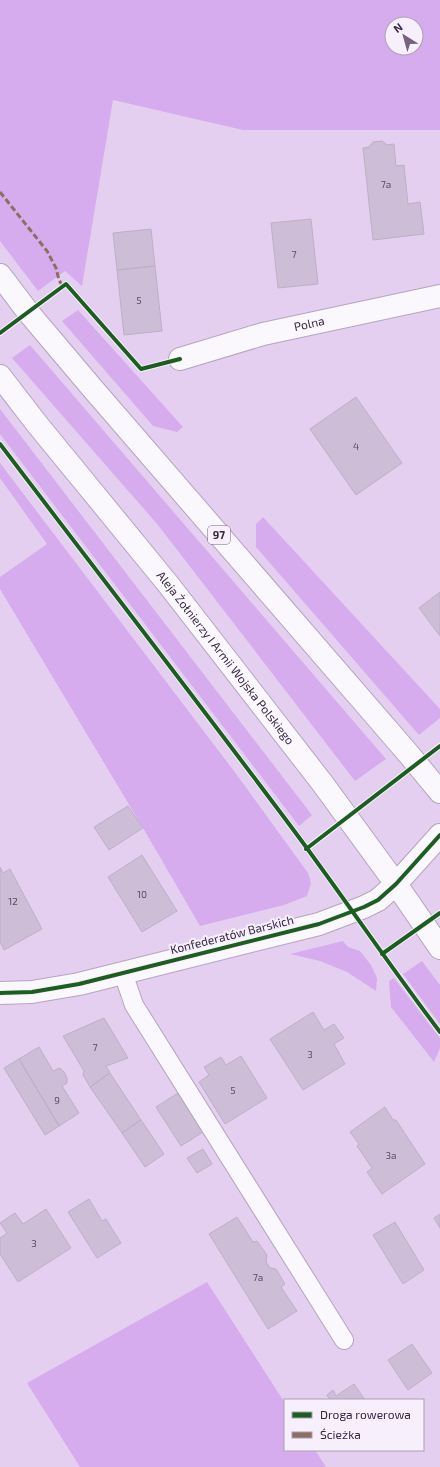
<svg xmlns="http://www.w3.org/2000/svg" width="440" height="1467" font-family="'Exo 2',sans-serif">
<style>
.green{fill:#d7acef;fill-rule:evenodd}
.building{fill:#cdbdd7;stroke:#bfaec8}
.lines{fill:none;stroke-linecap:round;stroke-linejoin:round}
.lane-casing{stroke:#b4a4bd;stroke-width:20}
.street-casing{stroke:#b4a4bd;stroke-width:24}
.primary-casing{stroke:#b4a4bd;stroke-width:24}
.lane{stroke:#fbf8fd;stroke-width:18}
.street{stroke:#fbf8fd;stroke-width:22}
.primary{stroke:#fbf8fd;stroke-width:22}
.quiet{stroke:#8d6e63;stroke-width:3;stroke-dasharray:6 3;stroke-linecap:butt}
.cycleway-casing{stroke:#f7effc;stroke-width:6}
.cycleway{stroke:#1b5e20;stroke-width:4}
.labels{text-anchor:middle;stroke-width:4;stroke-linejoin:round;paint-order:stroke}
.number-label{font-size:10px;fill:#5d4e66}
.shield{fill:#f7effc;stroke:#716478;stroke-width:1}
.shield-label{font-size:11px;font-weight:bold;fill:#372840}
.street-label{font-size:12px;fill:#372840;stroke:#f7effc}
</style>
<rect width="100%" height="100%" fill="#e4cff0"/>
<path class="green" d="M 0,0 L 440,0 L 440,130 L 243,130 L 113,100 L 82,286 L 65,271 L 38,291 L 0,241 ZM 392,24 L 416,24 L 416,48 L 392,48 Z
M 78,310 L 183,427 L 177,432 L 153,426 L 62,321 Z
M 30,345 L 386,759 L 355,781 L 158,525 L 12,358 Z
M 0,409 L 312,815 L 299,826 L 0,434 Z
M 0,463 L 237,775 L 308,873 L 311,883 L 307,896 L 284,905 L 200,926 L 143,828 L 0,589 L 0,577 L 47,544 L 0,478 Z
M 263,517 L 440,709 L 440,718 L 419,735 L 256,547 L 256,524 Z
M 343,941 L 348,947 L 360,951 L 371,965 L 377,978 L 376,991 L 347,972 L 320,961 L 290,954 Z
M 422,961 L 440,985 L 440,1024 L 403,974 Z
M 394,978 L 440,1038 L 440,1048 L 434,1062 L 391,1007 L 389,981 Z
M 207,1282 L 285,1403 L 285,1450 L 315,1450 L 326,1467 L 80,1467 L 27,1383 Z"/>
<path class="building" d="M 382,141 L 387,145 L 394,144 L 396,166 L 404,165 L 408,204 L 420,202 L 424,234 L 373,240 L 363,148 L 369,147 L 373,142 Z
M 311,219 L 318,284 L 278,288 L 271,223 Z
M 151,229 L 155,266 L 117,270 L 113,233 Z
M 155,266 L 162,331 L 124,335 L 117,270 Z
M 356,397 L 402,463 L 356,495 L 310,429 Z
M 440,592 L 440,636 L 419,608 Z
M 128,806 L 143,828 L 109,850 L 94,827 Z
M 142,855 L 177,911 L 142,932 L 108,877 Z
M 0,867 L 3,873 L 10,869 L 42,929 L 4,950 L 0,942 Z
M 313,1012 L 324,1030 L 334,1024 L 344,1038 L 334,1044 L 345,1064 L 303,1090 L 270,1039 Z
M 104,1018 L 128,1058 L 106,1066 L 110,1073 L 90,1087 L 83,1075 L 84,1071 L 63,1036 Z
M 39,1047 L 53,1071 L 60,1068 L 64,1072 L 67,1078 L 67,1083 L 62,1086 L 79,1113 L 59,1126 L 19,1059 Z
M 241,1056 L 267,1098 L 225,1124 L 199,1082 L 209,1075 L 204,1067 L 221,1057 L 226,1065 Z
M 19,1059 L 59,1126 L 45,1135 L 4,1068 Z
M 110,1073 L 141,1120 L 122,1133 L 90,1087 Z
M 178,1093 L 203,1132 L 181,1146 L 156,1107 Z
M 385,1107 L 393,1120 L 396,1120 L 425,1164 L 382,1194 L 367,1172 L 372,1168 L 357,1146 L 359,1144 L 350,1132 Z
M 141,1120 L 164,1154 L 145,1167 L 122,1133 Z
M 203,1149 L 212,1164 L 197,1173 L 187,1158 Z
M 89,1199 L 102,1221 L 106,1219 L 121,1243 L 97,1258 L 68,1212 Z
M 46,1209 L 71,1248 L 18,1282 L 0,1254 L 0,1238 L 7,1233 L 0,1223 L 15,1213 L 23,1224 Z
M 440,1214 L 440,1228 L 434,1218 Z
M 237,1217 L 253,1242 L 257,1241 L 267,1255 L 266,1262 L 270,1268 L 276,1269 L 285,1284 L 281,1287 L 297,1311 L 268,1329 L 209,1234 Z
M 395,1222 L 424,1270 L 403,1284 L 373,1235 Z
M 412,1344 L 432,1373 L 408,1390 L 388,1360 Z
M 354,1384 L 365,1400 L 330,1400 L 327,1395 L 333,1390 L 336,1396 Z"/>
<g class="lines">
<g class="lane-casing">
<path id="lane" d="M 123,973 L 134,1005 L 344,1340"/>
</g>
<g class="street-casing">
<g id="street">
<path id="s1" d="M 180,359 L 263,334 L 440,296"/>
<path d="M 0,993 L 32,992 L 79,984 L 319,924 L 364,907 L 378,900 L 396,884 L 440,835"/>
</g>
</g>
<g class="primary-casing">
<g id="primary">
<path d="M 0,275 L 28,312 L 93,389 L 406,751 L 440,792"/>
<path id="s2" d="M 0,376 L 37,424 L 168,584 L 323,784 L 396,884 L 440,948"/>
</g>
</g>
<use href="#lane" class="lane"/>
<use href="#street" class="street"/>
<use href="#primary" class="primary"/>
<path class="quiet" d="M 0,192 L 47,251 L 56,268 L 59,280 L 64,289"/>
<g class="cycleway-casing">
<path id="cycleway" d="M 0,333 L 66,284 L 141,369 L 180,359
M 0,444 C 98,573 198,702 295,832 C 344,898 390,966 440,1032
M 306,849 L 440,746
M 382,954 L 440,913
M 0,993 L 32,992 L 79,984 L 319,924 L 364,907 L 378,900 L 396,884 L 440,835"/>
</g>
<use href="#cycleway" class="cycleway"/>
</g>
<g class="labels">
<g class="number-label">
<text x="386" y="188">7a</text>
<text x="294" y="258">7</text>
<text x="139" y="304">5</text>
<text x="356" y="450">4</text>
<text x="142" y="898">10</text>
<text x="13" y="905">12</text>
<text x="95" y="1051">7</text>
<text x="310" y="1058">3</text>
<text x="233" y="1094">5</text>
<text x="57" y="1104">9</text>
<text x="391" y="1159">3a</text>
<text x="34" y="1247">3</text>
<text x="258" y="1281">7a</text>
</g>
<rect class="shield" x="208" y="526" width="22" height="18" rx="3"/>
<g class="shield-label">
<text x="219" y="539">97</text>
</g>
<g class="street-label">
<text dy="4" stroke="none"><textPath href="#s1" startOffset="134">Polna</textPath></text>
<text dy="4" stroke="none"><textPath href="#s2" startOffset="361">Aleja Żołnierzy I Armii Wojska Polskiego</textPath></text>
<text transform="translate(232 935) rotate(-14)" y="4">Konfederatów Barskich</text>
</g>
</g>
<rect x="284" y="1399" width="140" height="52" fill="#f7effc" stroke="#aa9fb1"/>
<rect x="292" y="1412" width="20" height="6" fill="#1b5e20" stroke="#aa9fb1"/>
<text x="320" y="1419" font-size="12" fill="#372840">Droga rowerowa</text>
<rect x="292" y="1432" width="20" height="6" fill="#8d6e63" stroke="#aa9fb1"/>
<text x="320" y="1439" font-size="12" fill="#372840">Ścieżka</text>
<g transform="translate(404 36) rotate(323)"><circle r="19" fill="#f7effc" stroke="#aa9fb1"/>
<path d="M0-3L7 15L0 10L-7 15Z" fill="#74627e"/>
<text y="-6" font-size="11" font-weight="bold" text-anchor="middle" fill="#372840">N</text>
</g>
</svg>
